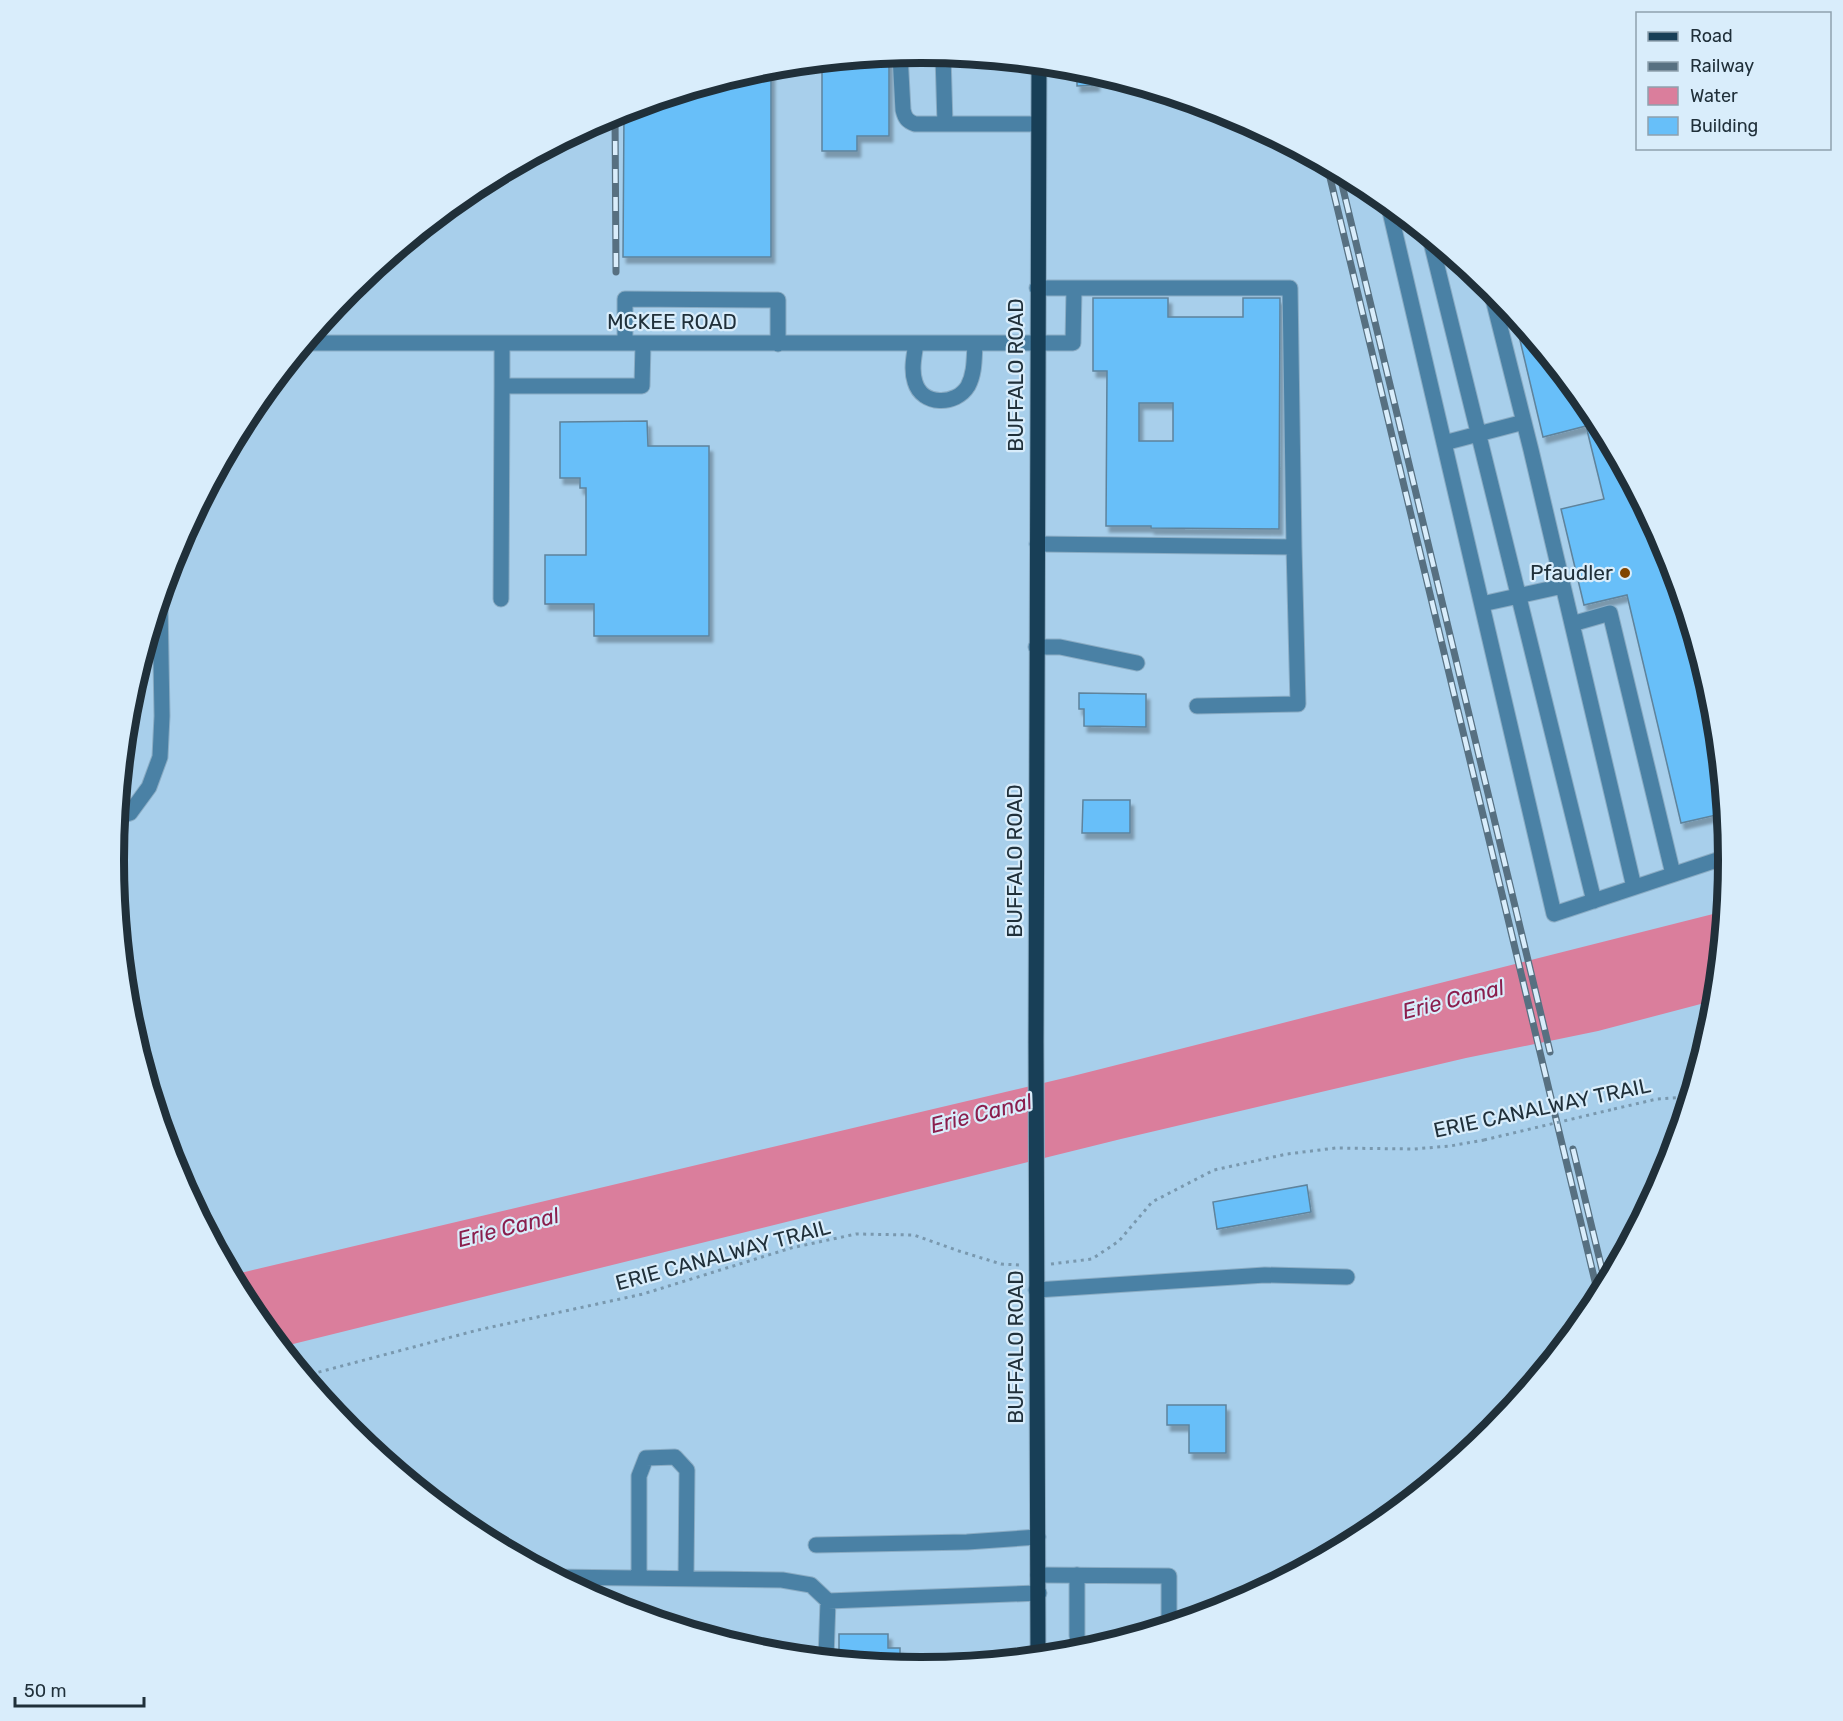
<svg xmlns="http://www.w3.org/2000/svg" width="1843" height="1721" font-family="Rubik,sans-serif">
<style>
.water{fill:#da7e9c}
.building{fill:#67bff9;stroke:#5e839c;stroke-width:1.5;fill-rule:evenodd;filter:url(#shadow)}
.lines{fill:none;stroke-linecap:round;stroke-linejoin:round}
.minor-casing{stroke:#8aacc4;stroke-width:17}
.major-casing{stroke:#8aacc4;stroke-width:17}
.path{stroke:#7998ae;stroke-width:3;stroke-dasharray:3 4.5;stroke-linecap:butt}
.minor{stroke:#4a81a5;stroke-width:15}
.major{stroke:#183f57;stroke-width:15}
.rail-casing{stroke:#577081;stroke-width:7}
.rail{stroke:#d9edfb;stroke-width:4.5;stroke-dasharray:14;stroke-linecap:butt}
.path-bridge{stroke:#7998ae;stroke-width:3;stroke-dasharray:3 4.5;stroke-linecap:butt}
.poi-dot{fill:#814500;stroke:#d9edfb;stroke-width:2}
.labels{text-anchor:middle;stroke-width:4.5;stroke-linejoin:round;paint-order:stroke}
.street-label{font-size:21px;fill:#20303a;stroke:#d9edfb}
.poi-label{font-size:21px;fill:#20303a;stroke:#d9edfb;text-anchor:end}
.water-label{font-size:22px;font-style:italic;fill:#8a1e4d;stroke:#d9edfb}
.rim{fill:none;stroke:#20303a;stroke-width:8}
</style>
<defs>
<filter id="shadow"><feDropShadow dx="3.5" dy="6" stdDeviation="1.5" flood-color="#0004"/></filter>
</defs>
<rect width="100%" height="100%" fill="#a8cfeb"/>
<path class="water" d="M 1725,911 L 1716,1000 L 1598,1031 L 1466,1058 L 1121,1139 L 281,1347 L 249,1309 L 232,1275 L 1073,1076 Z"/>
<path class="building" d="M 889,56 L 889,136 L 857,136 L 857,151 L 822,151 L 822,62 Z
M 771,67 L 771,257 L 623,257 L 624,111 Z
M 1077,68 L 1095,73 L 1096,85 L 1077,86 Z
M 1093,298 L 1168,298 L 1168,317 L 1243,317 L 1243,298 L 1280,298 L 1279,529 L 1151,528 L 1151,526 L 1106,526 L 1107,371 L 1093,371 ZM 1139,403 L 1173,403 L 1173,441 L 1139,441 Z
M 1514,315 L 1594,412 L 1668,552 L 1714,703 L 1725,813 L 1681,823 L 1627,595 L 1584,605 L 1561,509 L 1604,499 L 1586,426 L 1543,437 Z
M 647,421 L 648,446 L 709,446 L 709,636 L 594,636 L 594,604 L 545,604 L 545,555 L 586,555 L 586,488 L 580,488 L 580,478 L 560,478 L 560,422 Z
M 1079,693 L 1146,694 L 1146,727 L 1084,726 L 1084,709 L 1079,709 Z
M 1083,800 L 1130,800 L 1130,833 L 1082,833 Z
M 1307,1185 L 1311,1212 L 1217,1229 L 1213,1202 Z
M 1167,1405 L 1226,1405 L 1226,1453 L 1189,1453 L 1189,1425 L 1167,1425 Z
M 839,1634 L 888,1634 L 888,1648 L 900,1648 L 900,1666 L 839,1660 Z"/>
<g class="lines">
<g class="minor-casing">
<path id="minor" d="M 900,55 L 903,110 C 905,118 907,121 915,124 L 1038,124
M 943,55 L 945,124
M 1388,203 L 1554,914 L 1729,856
M 1430,238 L 1594,901
M 1490,287 L 1531,450 L 1634,887
M 306,343 L 1073,343 L 1074,289
M 502,343 L 502,386 L 642,386 L 643,343
M 625,343 L 625,299 L 778,300 L 778,344
M 916,344 C 914,356 911,370 915,382 C 922,406 956,406 968,386 C 975,373 974,358 975,344
M 1444,443 L 1524,422
M 1037,544 L 1294,547 L 1290,288 L 1037,288
M 501,599 L 502,386
M 1482,604 L 1563,586
M 1572,624 L 1610,613 L 1673,874
M 1036,647 L 1060,647 L 1137,663
M 1197,706 L 1298,704 L 1294,547
M 118,817 L 130,813 L 149,787 L 160,757 L 162,716 L 160,602
M 1036,1290 L 1265,1275 L 1347,1277
M 816,1545 L 967,1542 L 1038,1537
M 1038,1575 L 1169,1576 L 1169,1624
M 1077,1575 L 1077,1636
M 555,1577 L 782,1580 L 811,1585 L 828,1601
M 639,1578 L 639,1476 L 646,1458 L 675,1457 L 687,1470 L 686,1578
M 826,1659 L 828,1601 L 1039,1593"/>
</g>
<g class="major-casing">
<path id="major" d="M 1038,1657 L 1036,1043 L 1039,64"/>
</g>
<path class="path" d="M 1614,1109 L 1657,1099 L 1690,1097
M 1051,1264 L 1092,1259 L 1119,1241 L 1152,1202 L 1214,1170 L 1287,1154 L 1336,1148 L 1414,1149 L 1450,1146 L 1484,1140
M 304,1376 L 478,1330 L 643,1294 L 791,1248 L 856,1234 L 914,1235 L 959,1251 L 1001,1264 L 1020,1265"/>
<use href="#minor" class="minor"/>
<use href="#major" class="major"/>
<g class="rail-casing">
<path id="rail" d="M 615,113 L 616,272
M 1327,165 L 1599,1298
M 1339,172 L 1550,1052
M 1573,1149 L 1606,1286"/>
</g>
<use href="#rail" class="rail"/>
<path class="path-bridge" d="M 1484,1140 L 1614,1109"/>
</g>
<circle class="poi-dot" cx="1625" cy="573" r="6"/>
<g class="labels">
<g class="street-label">
<text x="672" y="329">MCKEE ROAD</text>
<text transform="translate(1016 375) rotate(-90)" y="7">BUFFALO ROAD</text>
<text transform="translate(1015 861) rotate(-90)" y="7">BUFFALO ROAD</text>
<text transform="translate(1542 1108) rotate(-12)" y="7">ERIE CANALWAY TRAIL</text>
<text transform="translate(723 1255) rotate(-15)" y="7">ERIE CANALWAY TRAIL</text>
<text transform="translate(1016 1347) rotate(-90)" y="7">BUFFALO ROAD</text>
</g>
<g class="poi-label">
<text x="1613" y="580">Pfaudler</text>
</g>
<g class="water-label">
<text transform="translate(1453 999) rotate(-14)" y="8">Erie Canal</text>
<text transform="translate(981 1113) rotate(-14)" y="8">Erie Canal</text>
<text transform="translate(508 1227) rotate(-14)" y="8">Erie Canal</text>
</g>
</g>
<path d="M0 0H1843V1721H0ZM124 860a797 797 0 1 1 1594 0a797 797 0 1 1-1594 0Z" fill="#d9edfb" fill-rule="evenodd"/>
<path class="rim" d="M124 860a797 797 0 1 1 1594 0a797 797 0 1 1-1594 0Z"/>
<rect x="1636" y="12" width="195" height="138" fill="#d9edfb" stroke="#8fa1ae" stroke-width="1.5"/>
<rect x="1648" y="32" width="30" height="9" fill="#183f57" stroke="#8fa1ae" stroke-width="1.5"/>
<text x="1690" y="42" font-size="18" fill="#20303a">Road</text>
<rect x="1648" y="62" width="30" height="9" fill="#577081" stroke="#8fa1ae" stroke-width="1.5"/>
<text x="1690" y="72" font-size="18" fill="#20303a">Railway</text>
<rect x="1648" y="87" width="30" height="18" fill="#da7e9c" stroke="#8fa1ae" stroke-width="1.5"/>
<text x="1690" y="102" font-size="18" fill="#20303a">Water</text>
<rect x="1648" y="117" width="30" height="18" fill="#67bff9" stroke="#8fa1ae" stroke-width="1.5"/>
<text x="1690" y="132" font-size="18" fill="#20303a">Building</text>
<path d="M15 1697v9h129v-9" fill="none" stroke="#20303a" stroke-width="3"/>
<text x="24" y="1697" font-size="18" fill="#20303a" stroke="#d9edfb" stroke-width="4.5" paint-order="stroke">50 m</text>
</svg>
